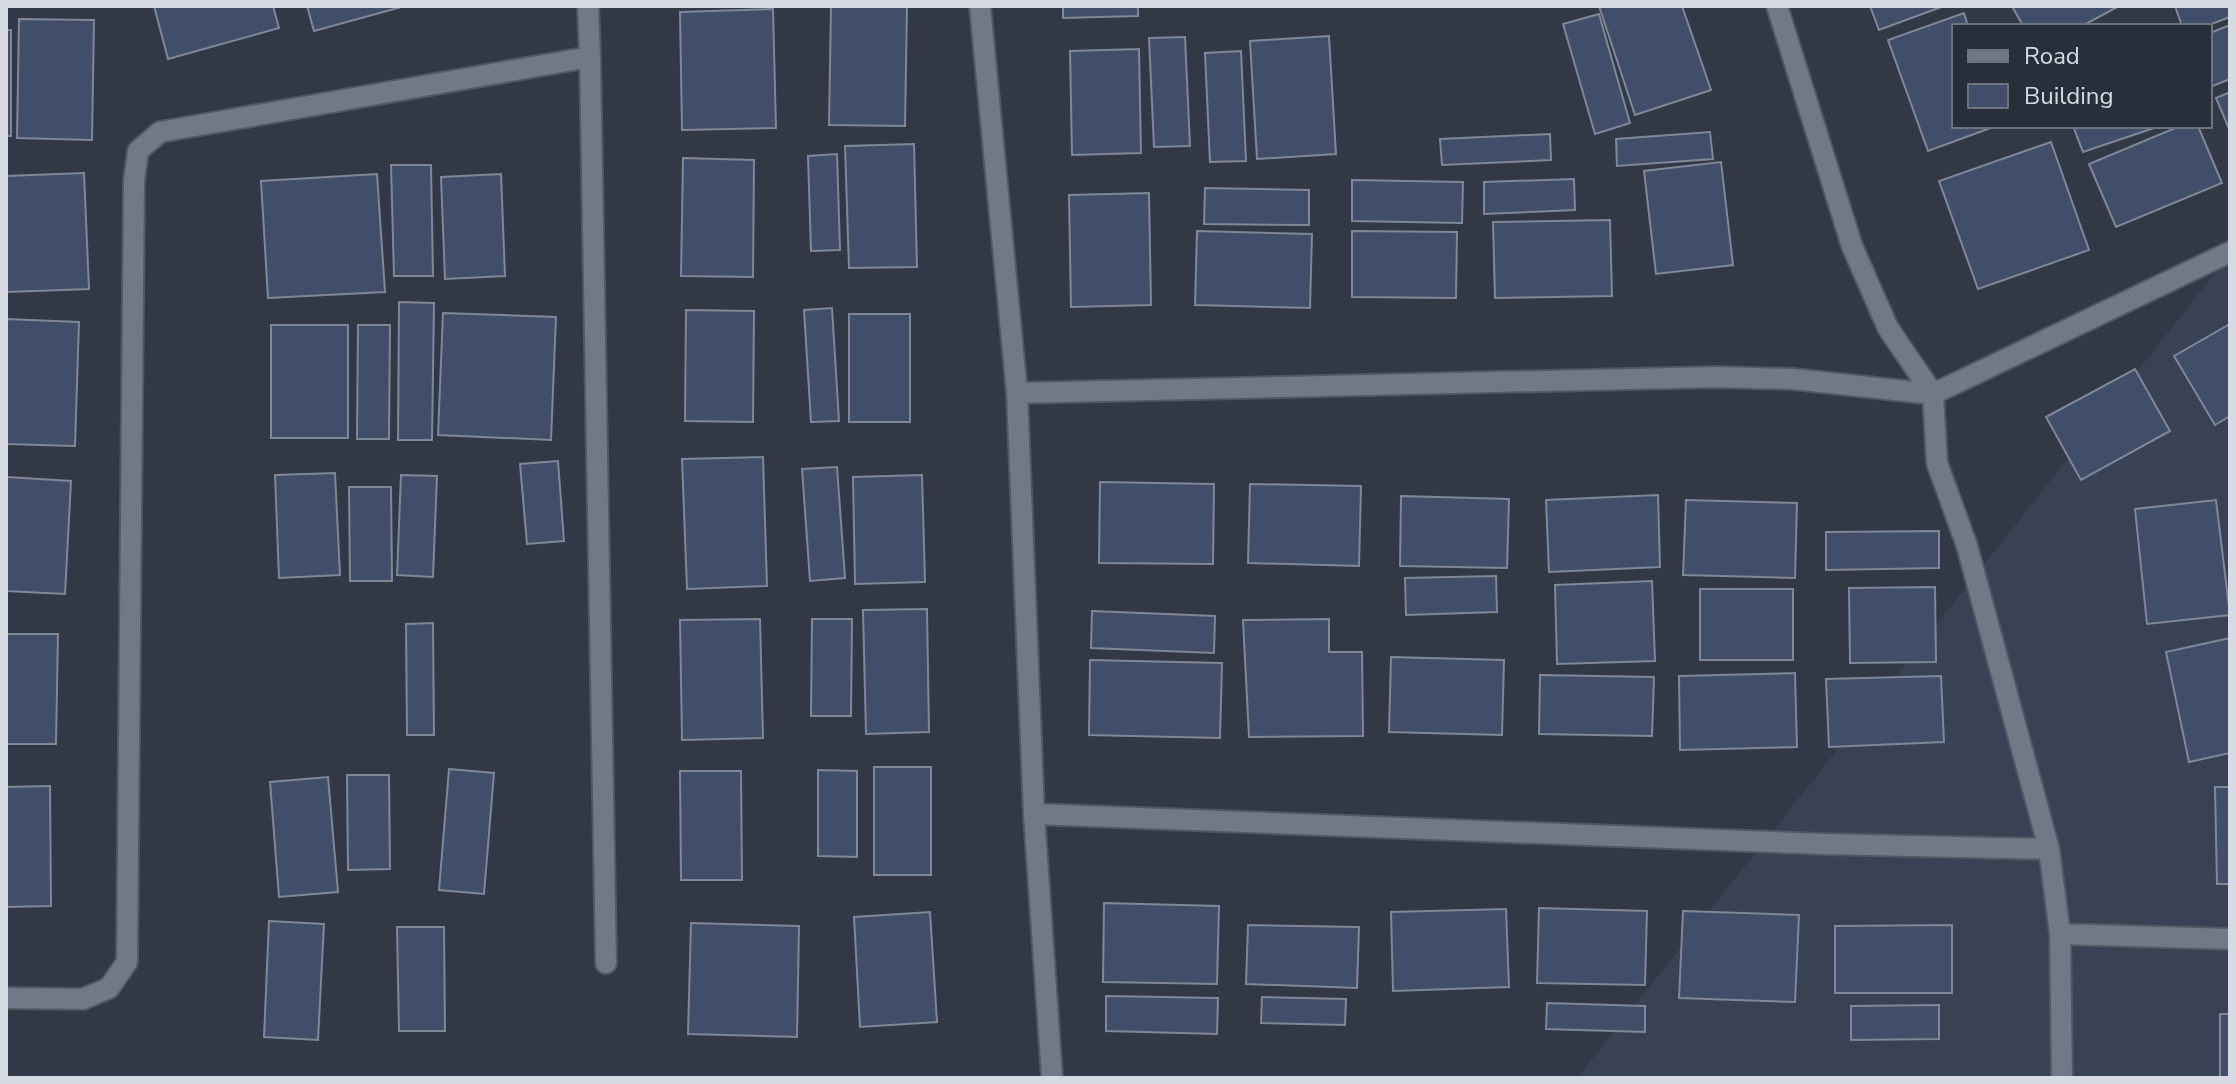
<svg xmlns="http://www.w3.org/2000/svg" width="2236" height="1084" font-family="'Nunito Sans',sans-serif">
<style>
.built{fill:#394154}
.building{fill:#414e6a;stroke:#808797;stroke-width:2}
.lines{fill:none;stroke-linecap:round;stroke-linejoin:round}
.minor-casing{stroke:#525762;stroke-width:24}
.minor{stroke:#717887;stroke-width:20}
</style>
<rect width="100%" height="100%" fill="#323845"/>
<path class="built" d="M 2230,254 L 2230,1078 L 1577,1078 Z"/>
<path class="building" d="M 154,6 L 273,6 L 279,28 L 168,59 Z
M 307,6 L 405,6 L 314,31 Z
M 831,6 L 907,6 L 905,126 L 829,125 Z
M 1063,6 L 1138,6 L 1138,16 L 1063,18 Z
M 1599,6 L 1682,6 L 1711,90 L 1635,115 Z
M 1870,6 L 1944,6 L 1879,30 Z
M 2012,6 L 2119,6 L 2082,26 L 2023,26 Z
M 2175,6 L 2230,6 L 2230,17 L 2206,26 L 2182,26 Z
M 773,9 L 776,128 L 682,130 L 680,12 Z
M 1964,13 L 1968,26 L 1954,26 L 1954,126 L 1996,126 L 1928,151 L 1888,40 Z
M 1599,14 L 1630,123 L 1595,134 L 1563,24 Z
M 19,19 L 94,20 L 92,140 L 17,138 Z
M 2230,25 L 2230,79 L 2210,87 L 2210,33 Z
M 6,30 L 11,30 L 11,136 L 6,136 Z
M 1329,36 L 1336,154 L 1257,159 L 1250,41 Z
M 1185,37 L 1190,146 L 1154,147 L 1149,38 Z
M 1139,49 L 1141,153 L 1072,155 L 1070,51 Z
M 1241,51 L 1246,161 L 1210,162 L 1205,53 Z
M 2230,92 L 2230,131 L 2216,98 Z
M 2073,126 L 2160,126 L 2083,152 Z
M 2180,126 L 2198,126 L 2222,183 L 2116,227 L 2089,164 Z
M 1710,132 L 1713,159 L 1617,166 L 1616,139 Z
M 1550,134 L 1551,160 L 1442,165 L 1440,139 Z
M 2051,142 L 2089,250 L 1978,289 L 1939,181 Z
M 914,144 L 917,267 L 849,268 L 845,146 Z
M 837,154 L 840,250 L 811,251 L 808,156 Z
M 683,158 L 754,160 L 753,277 L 681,276 Z
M 1721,162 L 1733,265 L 1656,274 L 1644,171 Z
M 391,165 L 431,165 L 433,276 L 394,276 Z
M 84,173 L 89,289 L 7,292 L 6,176 Z
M 377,174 L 385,292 L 268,298 L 261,181 Z
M 501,174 L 505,276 L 445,279 L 441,177 Z
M 1574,179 L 1575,210 L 1484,214 L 1484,182 Z
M 1352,180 L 1463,182 L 1462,223 L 1352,221 Z
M 1205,188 L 1309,190 L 1309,225 L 1204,224 Z
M 1149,193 L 1151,305 L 1071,307 L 1069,195 Z
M 1610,220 L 1612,296 L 1495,298 L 1493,222 Z
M 1197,231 L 1312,234 L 1310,308 L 1195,305 Z
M 1352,231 L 1457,232 L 1456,298 L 1352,297 Z
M 399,302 L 434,303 L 432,440 L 398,440 Z
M 832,308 L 839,421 L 811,422 L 804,310 Z
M 686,310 L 754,311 L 753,422 L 685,421 Z
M 443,313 L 556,317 L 551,440 L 438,435 Z
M 849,314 L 910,314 L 910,422 L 849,422 Z
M 6,319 L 79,322 L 75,446 L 6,444 Z
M 2230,324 L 2230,416 L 2215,425 L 2174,356 Z
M 271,325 L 348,325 L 348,438 L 271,438 Z
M 358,325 L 390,325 L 389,439 L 357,439 Z
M 2135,369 L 2170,431 L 2081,480 L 2046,417 Z
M 763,457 L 767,586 L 687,589 L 682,459 Z
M 558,461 L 564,541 L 527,544 L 520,464 Z
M 837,467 L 845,578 L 810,581 L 802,469 Z
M 335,473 L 340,575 L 279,578 L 275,475 Z
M 401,475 L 437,476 L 433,577 L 397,575 Z
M 922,475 L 925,582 L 855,584 L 853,477 Z
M 7,477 L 71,481 L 65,594 L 6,591 Z
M 1100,482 L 1214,484 L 1213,564 L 1099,563 Z
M 1250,484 L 1361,486 L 1359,566 L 1248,563 Z
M 349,487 L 391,487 L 392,581 L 350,581 Z
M 1658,495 L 1660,567 L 1549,572 L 1546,500 Z
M 1401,496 L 1509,499 L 1507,568 L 1400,566 Z
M 1686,500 L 1797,503 L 1795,578 L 1683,575 Z
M 2216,500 L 2230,615 L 2147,624 L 2135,509 Z
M 1939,531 L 1939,568 L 1826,570 L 1826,532 Z
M 1496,576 L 1497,612 L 1406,615 L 1405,578 Z
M 1652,581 L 1655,661 L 1557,664 L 1555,585 Z
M 1935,587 L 1936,662 L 1850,663 L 1849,588 Z
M 1700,589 L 1793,589 L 1793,660 L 1700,660 Z
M 927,609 L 929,732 L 866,734 L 863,610 Z
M 1092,611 L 1215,616 L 1214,653 L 1091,648 Z
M 760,619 L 763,738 L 682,740 L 680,620 Z
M 812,619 L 852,619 L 851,716 L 811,716 Z
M 1329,619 L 1329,652 L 1362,652 L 1363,736 L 1249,737 L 1243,620 Z
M 433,623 L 434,735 L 407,735 L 406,624 Z
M 6,634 L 58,634 L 56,744 L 6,744 Z
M 2230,638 L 2230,753 L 2189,762 L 2166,652 Z
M 1391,657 L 1504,660 L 1502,735 L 1389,732 Z
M 1090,660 L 1222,663 L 1220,738 L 1089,735 Z
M 1795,673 L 1797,747 L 1680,750 L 1679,676 Z
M 1540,675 L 1654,677 L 1652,736 L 1539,734 Z
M 1941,676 L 1944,742 L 1829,747 L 1826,679 Z
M 874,767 L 931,767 L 931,875 L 874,875 Z
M 449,769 L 494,773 L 484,894 L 439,890 Z
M 818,770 L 857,771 L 857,857 L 818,856 Z
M 680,771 L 741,771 L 742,880 L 681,880 Z
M 347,775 L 389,775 L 390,869 L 348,870 Z
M 328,777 L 338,892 L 279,897 L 270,782 Z
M 50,786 L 51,906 L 6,907 L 6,787 Z
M 2215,787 L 2230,787 L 2230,884 L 2217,884 Z
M 1104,903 L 1219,906 L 1217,984 L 1103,982 Z
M 1539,908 L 1647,911 L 1645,985 L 1537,983 Z
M 1506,909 L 1509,987 L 1393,991 L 1391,912 Z
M 1683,911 L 1799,915 L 1795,1002 L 1679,998 Z
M 930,912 L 937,1022 L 860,1027 L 854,917 Z
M 269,921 L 324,924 L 318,1040 L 264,1037 Z
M 691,923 L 799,926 L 797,1037 L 688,1034 Z
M 1248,925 L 1359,927 L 1357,988 L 1246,984 Z
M 1952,925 L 1952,993 L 1835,993 L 1835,926 Z
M 397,927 L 444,927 L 445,1031 L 399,1031 Z
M 1106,996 L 1218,998 L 1217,1034 L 1106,1031 Z
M 1262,997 L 1346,999 L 1345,1025 L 1261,1023 Z
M 1547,1003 L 1645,1006 L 1645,1032 L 1546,1029 Z
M 1939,1005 L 1939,1039 L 1851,1040 L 1851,1006 Z
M 2220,1014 L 2230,1014 L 2230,1078 L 2220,1078 Z"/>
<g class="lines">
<g class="minor-casing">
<path id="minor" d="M 980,6 L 1017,393 L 1034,814 L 1052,1077
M 1777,6 L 1852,246 L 1888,328 L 1933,394
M 590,57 L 606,963
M 2230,252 L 1933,394 L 1937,463 L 1967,546 L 2049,849 L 2060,934 L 2230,939
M 1017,393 L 1716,377 L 1793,379 L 1933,394
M 1034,814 L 1824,844 L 2049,849
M 2060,934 L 2062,1078
M 6,998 L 83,999 L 109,988 L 127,962 L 134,181 L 138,151 L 160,132 L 590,57 L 588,6"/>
</g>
<use href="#minor" class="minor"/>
</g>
<rect width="2236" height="1084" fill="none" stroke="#d6dae3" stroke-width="16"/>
<rect x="1952" y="24" width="260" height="104" fill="#282e3a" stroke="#6e737e" stroke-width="2"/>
<rect x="1968" y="50" width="40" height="12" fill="#717887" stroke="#6e737e" stroke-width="2"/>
<text x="2024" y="64" font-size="24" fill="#d6dae3">Road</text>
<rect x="1968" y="84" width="40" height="24" fill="#414e6a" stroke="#6e737e" stroke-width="2"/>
<text x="2024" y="104" font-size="24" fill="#d6dae3">Building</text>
</svg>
